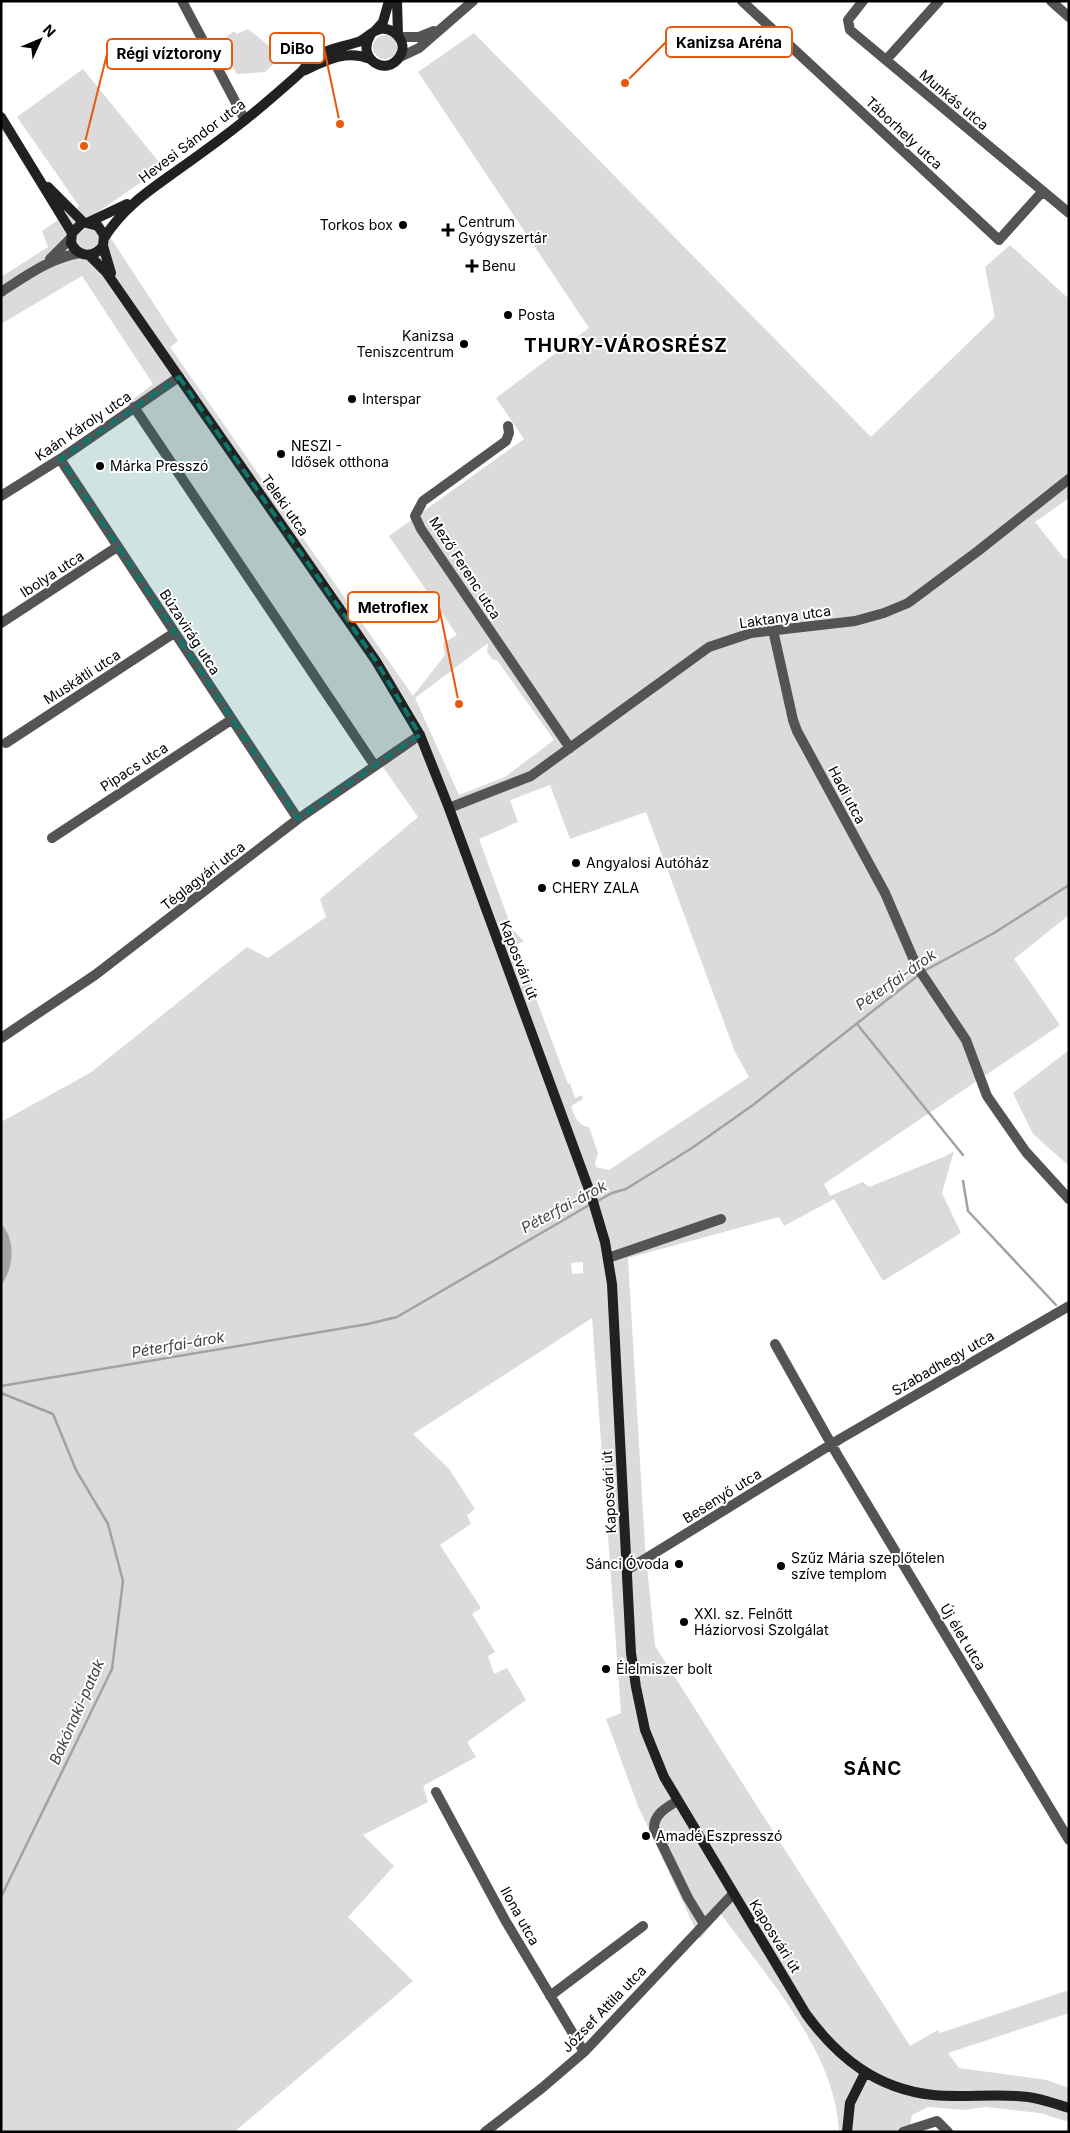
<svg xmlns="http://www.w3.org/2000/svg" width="1070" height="2133" font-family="Inter,sans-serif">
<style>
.green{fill:#dbdbdb;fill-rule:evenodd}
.water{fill:#a2a2a2}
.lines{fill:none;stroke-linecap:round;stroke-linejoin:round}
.stream{stroke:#a2a2a2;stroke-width:2.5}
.street{stroke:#545454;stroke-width:10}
.secondary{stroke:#212121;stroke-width:10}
.marked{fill:#0f766e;fill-opacity:0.2;stroke:#0f766e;stroke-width:4;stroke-dasharray:10 6;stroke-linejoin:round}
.poi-dot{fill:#000;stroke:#fff;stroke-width:2}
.labels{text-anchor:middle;stroke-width:4;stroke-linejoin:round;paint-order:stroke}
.street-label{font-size:14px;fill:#000;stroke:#fff}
.poi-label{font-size:14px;fill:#000;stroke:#fff;text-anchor:start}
.water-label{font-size:15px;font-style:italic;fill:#434343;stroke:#fff}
.district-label{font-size:19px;font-weight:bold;letter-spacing:1px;fill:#000;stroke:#fff}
.leader{fill:none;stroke:#e8590c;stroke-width:2}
.callout-dot{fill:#e8590c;stroke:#fff;stroke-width:2}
.callout{fill:#fff;stroke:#e8590c;stroke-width:2}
.callout-label{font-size:15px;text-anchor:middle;font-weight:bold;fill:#000}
</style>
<rect width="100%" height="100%" fill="#fff"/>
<path class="green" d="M 248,29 L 282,56 L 265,72 L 237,74 L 218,43 L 234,31 L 237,34 Z
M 474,33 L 871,437 L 995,317 L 985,267 L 1010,245 L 1069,299 L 1069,498 L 1035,522 L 1063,557 L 1069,560 L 1069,915 L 1014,959 L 1060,1025 L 824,1184 L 830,1196 L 863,1182 L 869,1187 L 946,1156 L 954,1151 L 942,1193 L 961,1233 L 883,1281 L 834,1199 L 784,1226 L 779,1217 L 628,1258 L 645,1546 L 655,1646 L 910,2046 L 938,2030 L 940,2033 L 1069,1990 L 1069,2013 L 948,2053 L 959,2068 L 1047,2080 L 1069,2088 L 1069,2122 L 1040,2113 L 985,2107 L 965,2110 L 928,2107 L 912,2115 L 910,2126 L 915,2132 L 839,2132 C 836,2052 766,1976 721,1914 L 700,1939 L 638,1806 L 606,1719 L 621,1713 L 592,1318 L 413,1434 L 449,1469 L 475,1509 L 467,1515 L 471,1524 L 440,1545 L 481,1608 L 472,1614 L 495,1652 L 488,1656 L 494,1674 L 507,1668 L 526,1700 L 467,1742 L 476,1757 L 423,1786 L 428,1802 L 363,1835 L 394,1866 L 348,1917 L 413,1981 L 234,2132 L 1,2132 L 1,1122 L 90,1073 L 247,947 L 268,958 L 326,917 L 320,899 L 418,817 L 127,404 L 153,384 L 82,276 L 1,324 L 1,277 L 48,247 L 42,231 L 79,206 L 17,117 L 83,69 L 163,167 L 95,214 L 178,341 L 170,347 L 413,696 L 445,655 L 443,643 L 457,635 L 389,536 L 524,439 L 496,398 L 589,328 L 418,72 ZM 488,643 L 487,652 L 493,660 L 497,660 L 554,740 L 505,777 L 459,795 L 415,698 ZM 550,785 L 570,839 L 646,812 L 735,1052 L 749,1077 L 609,1170 L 596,1167 L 595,1163 L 598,1153 L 589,1127 C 578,1126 574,1115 571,1106 L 583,1099 L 582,1095 L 575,1098 L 570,1083 L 568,1084 L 516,945 L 524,941 L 512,929 L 479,839 L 518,822 L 510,800 ZM 583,1262 L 583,1273 L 572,1274 L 571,1263 Z
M373 47a12 12 0 1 1 24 0a12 12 0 1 1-24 0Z
M 1069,1050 L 1069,1166 L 1033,1134 L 1013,1093 Z"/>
<path class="water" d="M 1,1224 C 16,1239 14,1269 1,1285 Z"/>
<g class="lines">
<path class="stream" d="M 924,971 L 994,933 L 1069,885
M 857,1024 L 963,1155
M 963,1181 L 968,1211 L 1056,1305
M 596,1202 L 612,1193 L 626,1189 L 692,1148 L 753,1105 L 920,974
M 1,1386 L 368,1324 L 397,1317 L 591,1204
M 1,1393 L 53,1414 L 76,1470 L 108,1524 L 123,1581 L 112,1669 L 1,1897"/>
<path class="street" d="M 182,1 L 245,120
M 742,1 L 999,240 L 1043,191
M 863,1 L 848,20 L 850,30 L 1069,213
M 1051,1 L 1069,17
M 399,37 L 419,37 L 434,31
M 400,57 L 419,48 L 473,1
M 886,60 L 939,1
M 50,259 L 71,238
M 1,292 C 26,276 50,258 80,253
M 134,407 L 375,766
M 508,426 L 509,433 L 506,441 L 423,501 L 415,516 L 421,529 L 570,748
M 60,459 L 298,819
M 1,496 L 60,459 L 179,377
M 1,623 L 117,547
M 773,630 L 793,720 L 797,731 L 885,893 L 916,965 L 966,1040 L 987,1096 L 1026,1152 L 1069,1199
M 6,743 L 174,633
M 449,808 L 531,776 L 709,647 L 751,633 L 855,621 L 884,613 L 908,603 L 978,551 L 1069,479
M 52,838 L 231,720
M 1,1038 L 95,975 L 298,819 L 420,735
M 608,1258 L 721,1219
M 775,1344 L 838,1456 L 1069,1840
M 627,1570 L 840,1439 L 1069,1306
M 436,1792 L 505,1920 L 584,2052
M 677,1801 C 667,1807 654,1814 654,1828 L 688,1898 L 704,1924
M 550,1996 L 643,1926
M 485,2132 L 542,2088 L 584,2052 L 733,1894
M 903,2132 L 937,2121 L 948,2132"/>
<path class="secondary" d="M 397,1 L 398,35
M 375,31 L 383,22 L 389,1
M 303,71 C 325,61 346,49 370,59
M 1,117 L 72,233
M 48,187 L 83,222
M 89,222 L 127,204
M 104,238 C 123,208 147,192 175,172 C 199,155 223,138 245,120 C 264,105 282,89 300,73 C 306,68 308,61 315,57 C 329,48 343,47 358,42 C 365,40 370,33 377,30 C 392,24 409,42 400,56 C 387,78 356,59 370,36
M 103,246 C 93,259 78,257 71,243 L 72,233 L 83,222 L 98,226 L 104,235 L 103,246 L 111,273
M 89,255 L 106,272 L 376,661 L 420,735 L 449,808 L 591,1195 L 605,1242 L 612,1284 L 631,1653 L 636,1687 L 645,1730 L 664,1777 L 806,2014 C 838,2058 877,2089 933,2095 C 965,2098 997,2093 1028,2097 C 1043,2099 1055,2104 1069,2108
M 847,2132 L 850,2103 L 865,2073"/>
</g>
<path class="marked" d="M 179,377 L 376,661 L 420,735 L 298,819 L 60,459 Z"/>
<g class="poi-dot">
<circle cx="403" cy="225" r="5"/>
<path d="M445.5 222.5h5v5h5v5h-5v5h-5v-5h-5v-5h5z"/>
<path d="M469.5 258.5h5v5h5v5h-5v5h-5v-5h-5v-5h5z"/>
<circle cx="508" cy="315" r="5"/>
<circle cx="464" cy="344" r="5"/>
<circle cx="352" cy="399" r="5"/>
<circle cx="281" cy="454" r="5"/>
<circle cx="100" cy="466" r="5"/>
<circle cx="576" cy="863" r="5"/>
<circle cx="542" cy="888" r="5"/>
<circle cx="679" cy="1564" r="5"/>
<circle cx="781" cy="1566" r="5"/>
<circle cx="684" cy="1622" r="5"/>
<circle cx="606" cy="1669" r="5"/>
<circle cx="646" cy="1836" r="5"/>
</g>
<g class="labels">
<g class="street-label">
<text transform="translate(954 100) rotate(40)" y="5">Munkás utca</text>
<text transform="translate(904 133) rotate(43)" y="5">Táborhely utca</text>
<text transform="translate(192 141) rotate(-37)" y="5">Hevesi Sándor utca</text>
<text transform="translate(83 426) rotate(-34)" y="5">Kaán Károly utca</text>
<text transform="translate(285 505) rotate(55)" y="5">Teleki utca</text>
<text transform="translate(465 568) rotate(57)" y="5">Mező Ferenc utca</text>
<text transform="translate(52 574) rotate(-33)" y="5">Ibolya utca</text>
<text transform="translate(785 617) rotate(-8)" y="5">Laktanya utca</text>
<text transform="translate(190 632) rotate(57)" y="5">Búzavirág utca</text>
<text transform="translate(82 677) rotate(-33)" y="5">Muskátli utca</text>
<text transform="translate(134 767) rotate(-33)" y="5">Pipacs utca</text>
<text transform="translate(847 795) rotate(62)" y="5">Hadi utca</text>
<text transform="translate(203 876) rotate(-38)" y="5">Téglagyári utca</text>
<text transform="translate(519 960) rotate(69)" y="5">Kaposvári út</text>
<text transform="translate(943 1363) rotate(-30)" y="5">Szabadhegy utca</text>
<text transform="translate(609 1492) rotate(-93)" y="5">Kaposvári út</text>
<text transform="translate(722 1496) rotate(-32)" y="5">Besenyő utca</text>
<text transform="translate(963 1637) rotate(59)" y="5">Új élet utca</text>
<text transform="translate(520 1916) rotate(61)" y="5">Ilona utca</text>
<text transform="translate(775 1936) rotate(58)" y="5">Kaposvári út</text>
<text transform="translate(604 2009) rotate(-46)" y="5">József Attila utca</text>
</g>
<g class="poi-label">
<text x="458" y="227">Centrum<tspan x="458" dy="16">Gyógyszertár</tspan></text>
<text x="393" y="230" text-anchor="end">Torkos box</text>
<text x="482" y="271">Benu</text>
<text x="518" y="320">Posta</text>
<text x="454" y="341" text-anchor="end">Kanizsa<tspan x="454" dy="16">Teniszcentrum</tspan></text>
<text x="362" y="404">Interspar</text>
<text x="291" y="451">NESZI -<tspan x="291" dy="16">Idősek otthona</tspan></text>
<text x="110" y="471">Márka Presszó</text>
<text x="586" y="868">Angyalosi Autóház</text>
<text x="552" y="893">CHERY ZALA</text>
<text x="791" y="1563">Szűz Mária szeplőtelen<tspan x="791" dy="16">szíve templom</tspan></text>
<text x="669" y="1569" text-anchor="end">Sánci Óvoda</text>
<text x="694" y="1619">XXI. sz. Felnőtt<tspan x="694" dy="16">Háziorvosi Szolgálat</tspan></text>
<text x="616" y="1674">Élelmiszer bolt</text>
<text x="656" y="1841">Amadé Eszpresszó</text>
</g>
<g class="water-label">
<text transform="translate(896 980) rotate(-35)" y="5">Péterfai-árok</text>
<text transform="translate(564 1207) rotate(-28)" y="5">Péterfai-árok</text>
<text transform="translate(178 1345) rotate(-10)" y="5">Péterfai-árok</text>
<text transform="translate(77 1712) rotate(-66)" y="5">Bakónaki-patak</text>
</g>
<g class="district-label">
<text x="626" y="352">THURY-VÁROSRÉSZ</text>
<text x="873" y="1775">SÁNC</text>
</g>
</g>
<path class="leader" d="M625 83L666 42M340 124L324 48M84 146L107 54M459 704L439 607"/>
<g class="callout-dot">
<circle cx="625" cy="83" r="5"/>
<circle cx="340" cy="124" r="5"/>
<circle cx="84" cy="146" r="5"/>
<circle cx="459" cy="704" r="5"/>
</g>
<g class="callout">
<rect x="666" y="27" width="126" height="30" rx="5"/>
<rect x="270" y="33" width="54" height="30" rx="5"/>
<rect x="107" y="39" width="125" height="30" rx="5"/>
<rect x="348" y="592" width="91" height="30" rx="5"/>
</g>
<g class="callout-label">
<text x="729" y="48">Kanizsa Aréna</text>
<text x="297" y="54">DiBo</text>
<text x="169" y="59">Régi víztorony</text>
<text x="393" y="613">Metroflex</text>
</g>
<rect width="1070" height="2133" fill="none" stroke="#000000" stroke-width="5"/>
<g transform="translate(40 40) rotate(46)" stroke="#ffffff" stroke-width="4" paint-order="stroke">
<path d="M0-4L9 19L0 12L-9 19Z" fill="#000000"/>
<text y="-8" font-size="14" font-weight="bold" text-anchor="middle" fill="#000000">N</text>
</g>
</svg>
